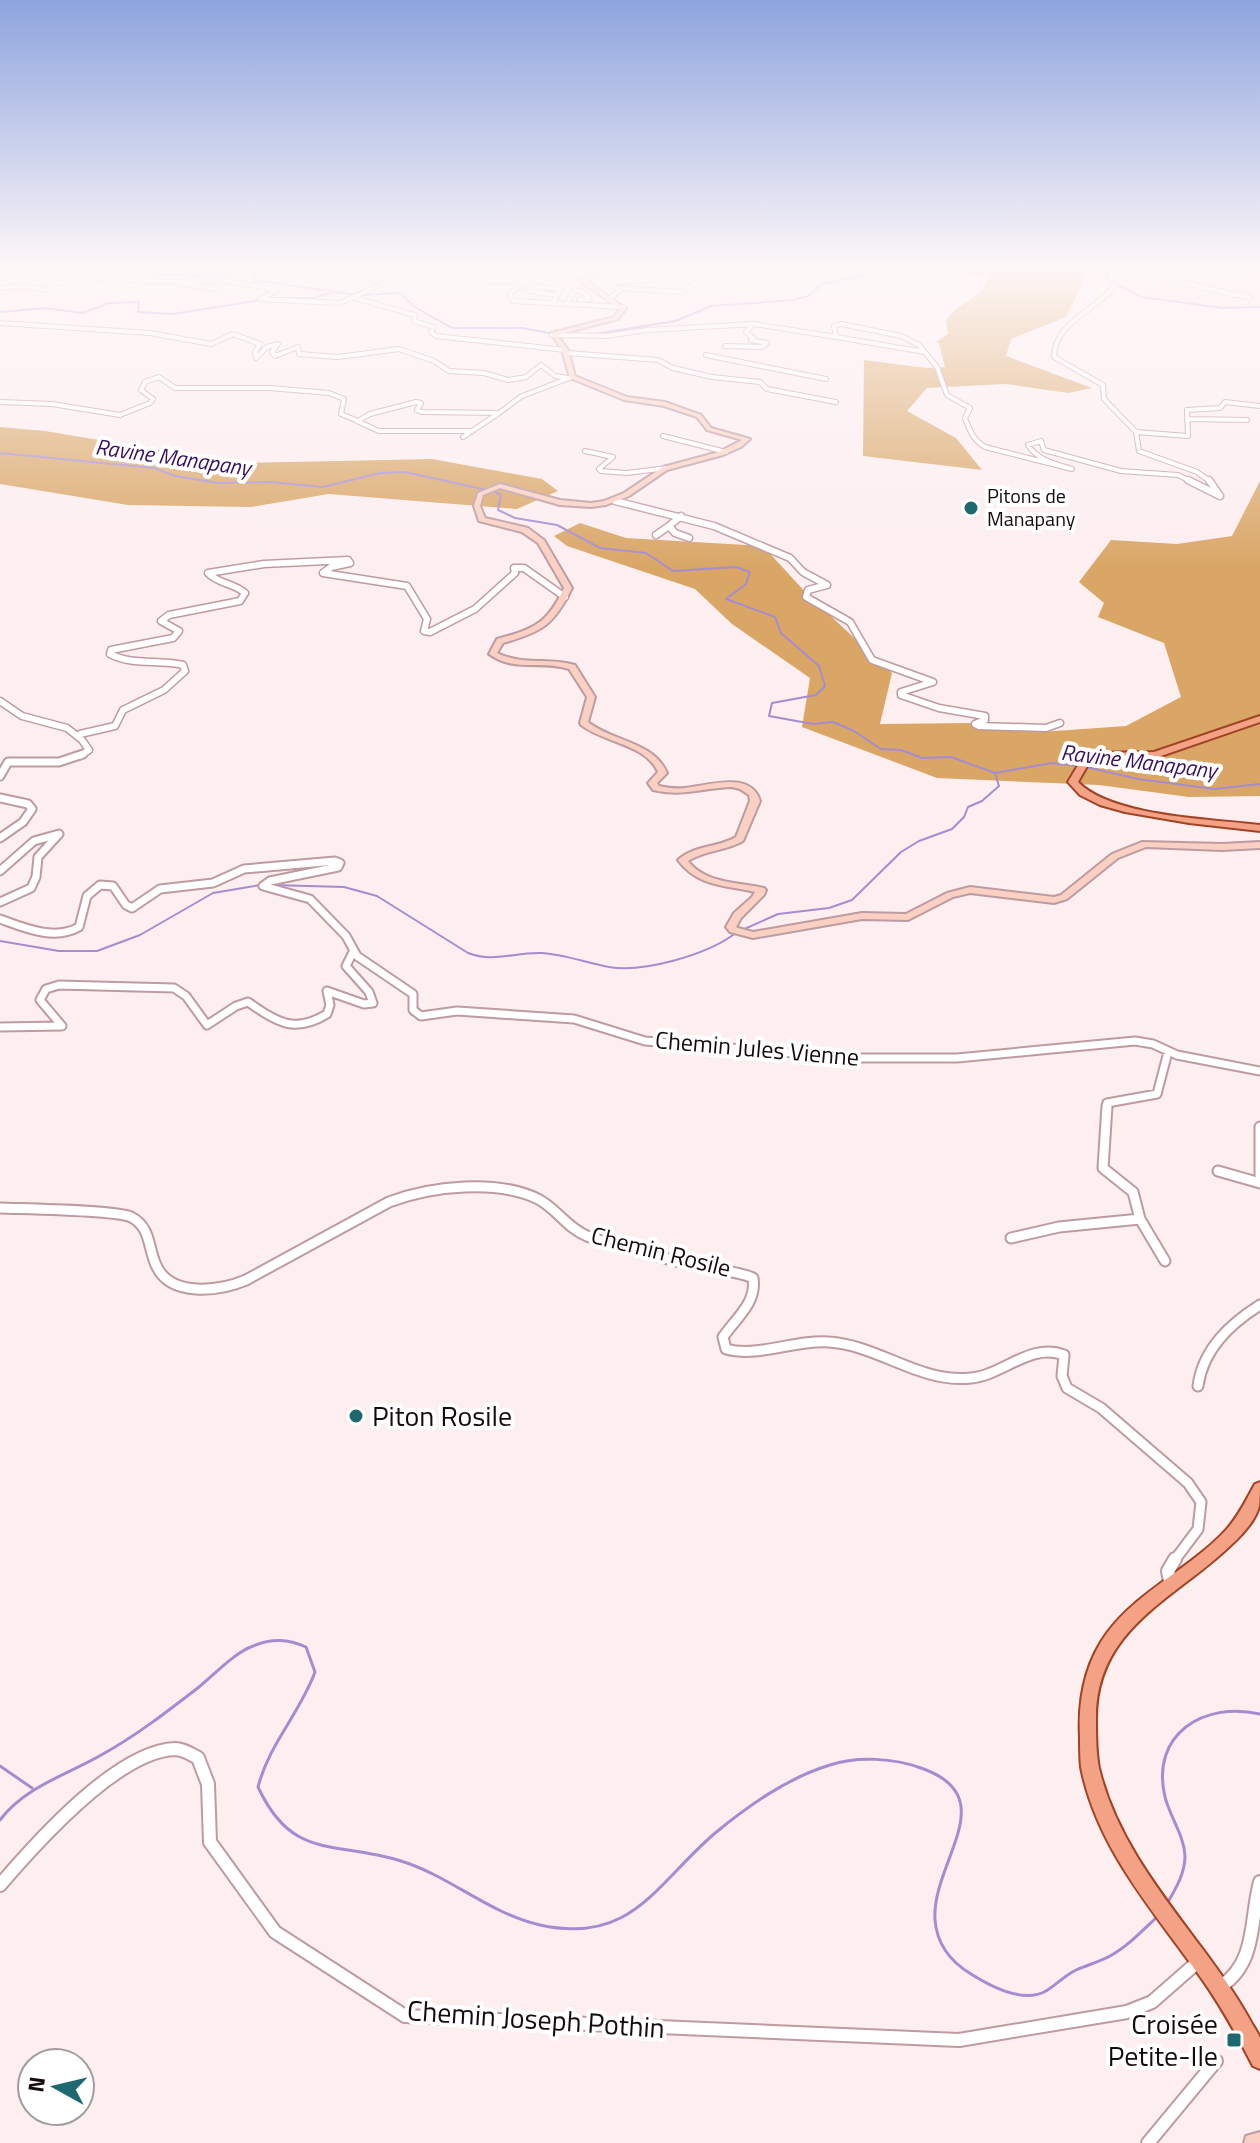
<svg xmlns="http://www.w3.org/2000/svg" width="1260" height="2143" font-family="'Titillium Web',sans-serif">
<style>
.built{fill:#fce0e5}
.forest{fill:#d9a666}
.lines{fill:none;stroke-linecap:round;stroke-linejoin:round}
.stream-far1{stroke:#a58cd0;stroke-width:2}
.stream{stroke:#a58cd0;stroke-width:3}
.minor-far4-casing{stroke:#bd9ba1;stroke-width:6}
.minor-far3-casing{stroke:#bd9ba1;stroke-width:9}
.minor-far2-casing{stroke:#bd9ba1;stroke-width:11}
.minor-far1-casing{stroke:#bd9ba1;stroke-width:13}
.minor-casing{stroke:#bd9ba1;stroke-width:16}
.secondary-casing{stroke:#bd9ba1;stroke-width:4}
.primary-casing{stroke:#a14426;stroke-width:4}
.minor-far4{stroke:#fff;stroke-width:4}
.minor-far3{stroke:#fff;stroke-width:6}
.minor-far2{stroke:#fff;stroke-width:7}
.minor-far1{stroke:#fff;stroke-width:9}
.minor{stroke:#fff;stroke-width:12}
.secondary{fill:#f9d0c2;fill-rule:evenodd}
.primary{fill:#f4a285;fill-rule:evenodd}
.poi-dot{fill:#1d696f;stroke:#fff;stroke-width:3}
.labels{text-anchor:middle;stroke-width:8;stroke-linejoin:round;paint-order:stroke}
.far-poi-label{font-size:20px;fill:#150a0c;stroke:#fff;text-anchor:start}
.far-water-label{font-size:22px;font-style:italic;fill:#391061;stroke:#fff}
.street-label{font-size:24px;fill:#150a0c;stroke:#fff}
.near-poi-label{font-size:28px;fill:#150a0c;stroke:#fff;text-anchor:start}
.near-street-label{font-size:28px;fill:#150a0c;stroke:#fff}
</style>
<rect width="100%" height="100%" fill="#fdeef0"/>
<path class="built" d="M 1125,268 L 1260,268 L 1260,306 L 1222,307 L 1141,296 L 1116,283 Z"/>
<path class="forest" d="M 919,268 L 1084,268 L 1088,273 L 1066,317 L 1011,339 L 1006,356 L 1092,388 L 1068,393 L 1006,384 L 927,388 L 907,411 L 956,438 L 982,470 L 863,456 L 864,360 L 926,368 L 945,367 L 939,343 L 936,342 L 948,334 L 946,321 C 958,301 982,301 988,276 Z
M 0,427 L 45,431 L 237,463 L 432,459 L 542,479 L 558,491 L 517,509 L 329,494 L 251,507 L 128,505 L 0,484 Z
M 1260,481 L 1260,796 L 1189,797 L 1099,785 L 937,778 L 802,727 L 810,678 L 732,624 L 695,589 L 567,546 L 554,536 L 580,523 L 626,538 L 763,546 L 807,594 L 892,673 L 880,724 L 973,723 L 1041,732 L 1126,726 L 1181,697 L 1164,643 L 1098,617 L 1104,603 L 1079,582 L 1111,540 L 1177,544 L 1232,536 Z"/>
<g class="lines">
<path class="stream-far1" d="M 113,268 L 130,268
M 152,268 L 150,273 L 194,276 L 248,271 L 257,274 L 254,280 L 356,295
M 1108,268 L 1106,279 L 1141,297 L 1222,308 L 1260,307
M 362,295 L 400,293 L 415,307 L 452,328 L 522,328 L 549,333
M 271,298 L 313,298 L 334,292
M 0,312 L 45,308 L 83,313 L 109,303 L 139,302 L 138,312 L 173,314 L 261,300
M 595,334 L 675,321 L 712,306 L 793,300 L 808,296 L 822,284 L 866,275 L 878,268
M 0,453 L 154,468 L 175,476 L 218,483 L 270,482 L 323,487 L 380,473 L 405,472 L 487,490
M 493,491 L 501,495 L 498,510 L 515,518 L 557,525 L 600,548 L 646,553 L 673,571 L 736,567 L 750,572 L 746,584 L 726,599 L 775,617 L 781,633 L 819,666 L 825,686 L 816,695 L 772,703 L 769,716 L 813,724 L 833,722 L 854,731 L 881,749 L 901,750 L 922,758 L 951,757 L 995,773 L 1052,763 L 1079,766
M 1086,767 L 1138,779 L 1214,789 L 1260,784
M 272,885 L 344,887 L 377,896 L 468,953 C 493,963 515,952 541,953 C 564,954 586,963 609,967 C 643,973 705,955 733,935
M 740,931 L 778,914 L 829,908 L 852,900 L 901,852 L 919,841 L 952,829 L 964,817 L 968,807 L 982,801 L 999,786 L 995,773
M 0,941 L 59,951 L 97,951 L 140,935 L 213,893 L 260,885"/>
<path class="stream" d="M 0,1766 L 32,1788
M 0,1820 C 26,1786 67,1775 103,1754 C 137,1735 168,1711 199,1687 C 215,1674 234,1653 253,1646 C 272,1638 288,1639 306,1647 L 315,1672 C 300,1713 269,1744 258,1787 C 293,1862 335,1840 401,1861 C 450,1876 490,1914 540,1925 C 631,1945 655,1885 714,1834 C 748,1806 787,1778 830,1765 C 857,1756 894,1758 921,1768 C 1005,1797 931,1862 935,1920 C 937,1945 951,1962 971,1974 C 990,1986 1023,2004 1046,1991 C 1056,1985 1064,1976 1076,1970 C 1087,1965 1099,1962 1110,1956 C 1128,1946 1142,1931 1157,1917
M 1168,1902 C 1176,1888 1185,1873 1185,1856 C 1184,1835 1170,1817 1165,1797 C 1150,1734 1204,1701 1260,1714"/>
<g class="minor-far4-casing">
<path id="minor-far4" d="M 14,268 L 88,273
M 84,268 L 91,277 L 98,278 L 164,282 L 222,280 L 278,290 L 260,299 L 340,303 L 409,272
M 366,268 L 363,270 L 368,272 C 410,271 451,275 492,270 L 494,275 L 484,282 L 530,280 L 510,293 L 513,301 L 623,307
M 1123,268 C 1119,275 1116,284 1110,291 C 1091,313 1055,323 1054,357 L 1103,385 L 1104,399 L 1136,432 L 1139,451 L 1197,472 L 1211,482
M 1121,271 L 1166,278 L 1235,295
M 183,284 L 218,289
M 537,287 L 561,289 L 557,295 L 528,291 Z
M 0,288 L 26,286 L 46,290 L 52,284 L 90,276
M 620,288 L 681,292 L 692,285 L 722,276 L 748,276
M 1246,295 L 1235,294 L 1250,298
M 355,298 L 415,315 L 414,321 L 434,327 L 431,332 L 436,336 L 565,350
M 608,299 L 620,290 L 609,283 L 658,279 L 663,275 L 662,268
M 552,304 L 557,295
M 567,304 L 574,290 L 581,291 L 590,299 L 579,300
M 0,323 L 150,333 L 211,344 L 233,334 L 260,344 L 255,352 L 256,358 L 267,347 L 278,344 L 272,352 L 275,356 L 298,347 L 299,354 L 338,357 L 399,349 L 434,361 L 449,371 L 484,373 L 508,380 L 526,377 L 541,365 L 555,376 L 569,378
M 552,335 L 606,336 L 647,330 L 754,324 L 836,337 L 834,326 L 841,324 L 901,336 L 919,345 L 937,367 L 947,395 L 970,408 L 965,418 C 970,431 973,440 985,447 L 1072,469 C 1056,464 1037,460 1028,445 L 1041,441 L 1044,450 L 1121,471 L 1178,475 L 1192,482
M 836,337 L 925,352
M 725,346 L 762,347 L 767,343 L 751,340 L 753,338 L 746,332 L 753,324
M 567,353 L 658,360 L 673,368 L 712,377 L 760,382 L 767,389 L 836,402
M 706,355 L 826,379
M 0,402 L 52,404 L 120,415 L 150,403 L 153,399 L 141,390 L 145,382 L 159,377 L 175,388 L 270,388 L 329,393 L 344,399 L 341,414 L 358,421 L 370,414 L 416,402 L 421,403 L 417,410 L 422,412 L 499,413 L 522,396 L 572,377
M 1187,419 L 1247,420
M 357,421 L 379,431 L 471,431
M 1136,432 L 1188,436 L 1187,410 L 1220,408 L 1225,402 L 1260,406
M 663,436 L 726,452
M 463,437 L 499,413
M 585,451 L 613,457 L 599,469 L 601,471 L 627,473 L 667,468"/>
</g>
<g class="minor-far3-casing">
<path id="minor-far3" d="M 1188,480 L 1220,496 L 1209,480
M 615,501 L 714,526 L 790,558 L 803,572 L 827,585 L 808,590 L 806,597 L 850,622 L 872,660 L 933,682 L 901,692 L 901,695 L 939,708 L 985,716 L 985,720 L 975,724 L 979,726 L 1046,728 L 1060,723
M 681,516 L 669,526 L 675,533 L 689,538
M 656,535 L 669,526
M 0,701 L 22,716 L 67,728 L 82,740 L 89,750 L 80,756
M 80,734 L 115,726 L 123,710 L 164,690 L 185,671 L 183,665 C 158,659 133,666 110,654 L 111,650 L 173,638 L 179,631 L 161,621 L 169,615 L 240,601 L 245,593 C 234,583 218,584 208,573 L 264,564 L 348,560 L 350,563 L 331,567 L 323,573 L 407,586 L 427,619 L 424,631 L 430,632 L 475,609 L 515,573 L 514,568 L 524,568 L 565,597"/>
</g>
<g class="minor-far2-casing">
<path id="minor-far2" d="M 0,776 L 8,762 L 59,762 L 83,754
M 0,798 L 28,804 L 32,809 L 23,822 L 0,838
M 0,871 L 34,841 L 59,834 L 38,857 L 36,877 L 31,888 L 0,902
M 0,919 C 25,928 54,941 79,927 L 87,896 L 100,885 L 113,886 L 126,905 L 132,908 L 160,889 L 213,883 L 244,869 L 335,861 L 340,863 L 338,867 L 270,881 L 263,886 L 310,899 L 346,936 L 357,956 L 413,994 L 413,1010 L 421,1016 L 457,1011 L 574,1019 L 645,1041 L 853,1058 L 957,1058 L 1135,1041 L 1153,1044 L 1177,1055 L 1260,1071
M 0,1027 L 62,1026 L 40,1000 L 46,989 L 59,985 L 174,988 L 186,996 L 207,1025 L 236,1006 L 248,1002 C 277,1022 294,1034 327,1014 L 330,1005 L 327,991 L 364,1004 L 373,1003 L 369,992 L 346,966 L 353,952
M 1107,1108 L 1107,1103 L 1157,1094 L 1168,1052"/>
</g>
<g class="minor-far1-casing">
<path id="minor-far1" d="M 1107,1106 L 1103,1168 L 1133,1192 L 1140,1219 L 1165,1261
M 1260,1127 L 1260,1175
M 1218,1171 L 1260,1183
M 0,1208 C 24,1209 115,1210 131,1217 C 151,1227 148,1248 156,1265 C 170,1298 220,1291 246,1280 L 389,1202 C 431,1186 497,1179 538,1199 C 556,1208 567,1228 587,1236 C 624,1249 667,1259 706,1268 C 722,1271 737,1271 753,1278 C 757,1303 736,1318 723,1337 L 726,1349 C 758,1358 796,1339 829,1342 C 878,1345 921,1384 971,1378 C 1003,1375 1031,1342 1064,1355 L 1062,1376 L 1067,1388 L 1101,1408 L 1188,1483 L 1201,1502 L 1198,1529 L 1174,1561
M 1011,1238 L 1059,1227 L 1140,1219
M 1198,1386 C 1203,1349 1230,1324 1260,1305"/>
</g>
<g class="minor-casing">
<path id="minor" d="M 1171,1586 L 1168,1571 L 1175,1559
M 0,1885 C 36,1843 117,1751 175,1749 C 183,1749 191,1754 198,1758 L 208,1784 L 210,1842 L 275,1932 L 405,2016 L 959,2040 L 1127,2012 L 1152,2002 L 1200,1960
M 1221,1986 C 1257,1963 1250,1919 1260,1882
M 1148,2143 L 1216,2061"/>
</g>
<g class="secondary-casing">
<path id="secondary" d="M 592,268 L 598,268 L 599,275 L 587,281 L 626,309 L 618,319 L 557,335 L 568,350 L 575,376 L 627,397 L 665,402 L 701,415 L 711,428 L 750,439 L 741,447 L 723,455 L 667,470 L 629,496 L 606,505 L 591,507 L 560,505 L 500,488 L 483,495 L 480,506 L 485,518 L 528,528 L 544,540 L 572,588 C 554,625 542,632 503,643 L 497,653 C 524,666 548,657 575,665 L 595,697 L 588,722 C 613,742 653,741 667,773 L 657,783 L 659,786 C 668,788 676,789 685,788 C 707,786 751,770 760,801 L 743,841 C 726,851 705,850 688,861 C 705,884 739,882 764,888 L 766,890 L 764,895 L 741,918 L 736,927 L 738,928 L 753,932 L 862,913 L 906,914 L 947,893 L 970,887 L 1054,897 L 1061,895 L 1112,854 L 1142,842 L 1222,844 L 1260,842 L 1260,848 L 1222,850 L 1146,847 L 1118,858 L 1067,899 L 1054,903 L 970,893 L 953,897 L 908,920 L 862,919 L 753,938 L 730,932 L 726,927 L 734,913 L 752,897 L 755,892 C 726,885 698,887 678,860 C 694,845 717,848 736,837 L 750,801 L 749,795 L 740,789 L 732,787 C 702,788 683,797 653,790 L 648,783 L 658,772 C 646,744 604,743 581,725 L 580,723 L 587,697 L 569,669 C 541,660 516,673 489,654 L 497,639 C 534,629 547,624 564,588 L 538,543 L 522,532 L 479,521 L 474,506 L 478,493 L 500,484 L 560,500 L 591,503 L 604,501 L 624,493 L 663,467 L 719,452 L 742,440 L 707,430 L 697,417 L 664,406 L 624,400 L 570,378 L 562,350 L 551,333 L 614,317 L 620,309 L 580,281 L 593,274 Z
M 1260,2132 L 1260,2143 L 1244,2143 L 1246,2136 Z"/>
</g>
<g class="primary-casing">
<path id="primary" d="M 1260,716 L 1260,722 L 1155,758 L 1095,758 L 1090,761 L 1078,782 C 1112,817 1212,819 1260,825 L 1260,831 L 1189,823 L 1125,812 L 1100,805 L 1080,795 L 1068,782 L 1083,757 L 1090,753 L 1154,752 Z
M 1260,1482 C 1260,1489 1260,1499 1259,1506 C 1256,1520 1242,1535 1231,1545 C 1175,1599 1095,1628 1096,1720 C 1096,1735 1096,1753 1099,1768 C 1115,1836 1160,1892 1201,1947 C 1219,1971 1237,1996 1251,2022 C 1254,2027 1258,2033 1260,2038 C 1260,2047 1260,2060 1260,2069 L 1253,2066 C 1238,2037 1223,2009 1204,1982 C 1157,1915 1097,1850 1081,1767 C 1080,1757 1080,1747 1080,1737 C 1078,1701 1085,1663 1107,1633 C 1139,1590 1190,1569 1226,1530 C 1239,1516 1246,1500 1255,1484 Z"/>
</g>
<use href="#minor-far4" class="minor-far4"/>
<use href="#minor-far3" class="minor-far3"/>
<use href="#minor-far2" class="minor-far2"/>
<use href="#minor-far1" class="minor-far1"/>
<use href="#minor" class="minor"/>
<use href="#secondary" class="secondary"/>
<use href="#primary" class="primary"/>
</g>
<linearGradient id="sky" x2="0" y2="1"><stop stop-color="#8da4de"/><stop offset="0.47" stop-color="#fef7f8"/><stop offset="1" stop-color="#fef7f8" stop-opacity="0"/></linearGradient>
<rect width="1260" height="568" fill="url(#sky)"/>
<g class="poi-dot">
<circle cx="971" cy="508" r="8"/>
<circle cx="356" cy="1416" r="8"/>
<rect x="1226" y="2032" width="16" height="16" rx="4"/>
</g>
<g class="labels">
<g class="far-poi-label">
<text x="987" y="503">Pitons de<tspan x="987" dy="23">Manapany</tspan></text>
</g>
<g class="far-water-label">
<text transform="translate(173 457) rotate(8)" y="8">Ravine Manapany</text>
<text transform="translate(1139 761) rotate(7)" y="8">Ravine Manapany</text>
</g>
<g class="street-label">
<text transform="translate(757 1049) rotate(5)" y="8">Chemin Jules Vienne</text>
<text transform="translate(661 1252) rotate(14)" y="8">Chemin Rosile</text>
</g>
<g class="near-poi-label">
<text x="372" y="1426">Piton Rosile</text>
<text x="1218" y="2034" text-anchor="end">Croisée<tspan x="1218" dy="32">Petite-Ile</tspan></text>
</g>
<g class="near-street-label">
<text transform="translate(536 2019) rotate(4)" y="10">Chemin Joseph Pothin</text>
</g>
</g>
<g transform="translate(56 2087) rotate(278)"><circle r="38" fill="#ffffff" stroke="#a19d9e" stroke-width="2"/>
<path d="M0-6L14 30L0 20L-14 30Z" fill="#1d696f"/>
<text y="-12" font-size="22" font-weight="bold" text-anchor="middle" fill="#150a0c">N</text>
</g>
</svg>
